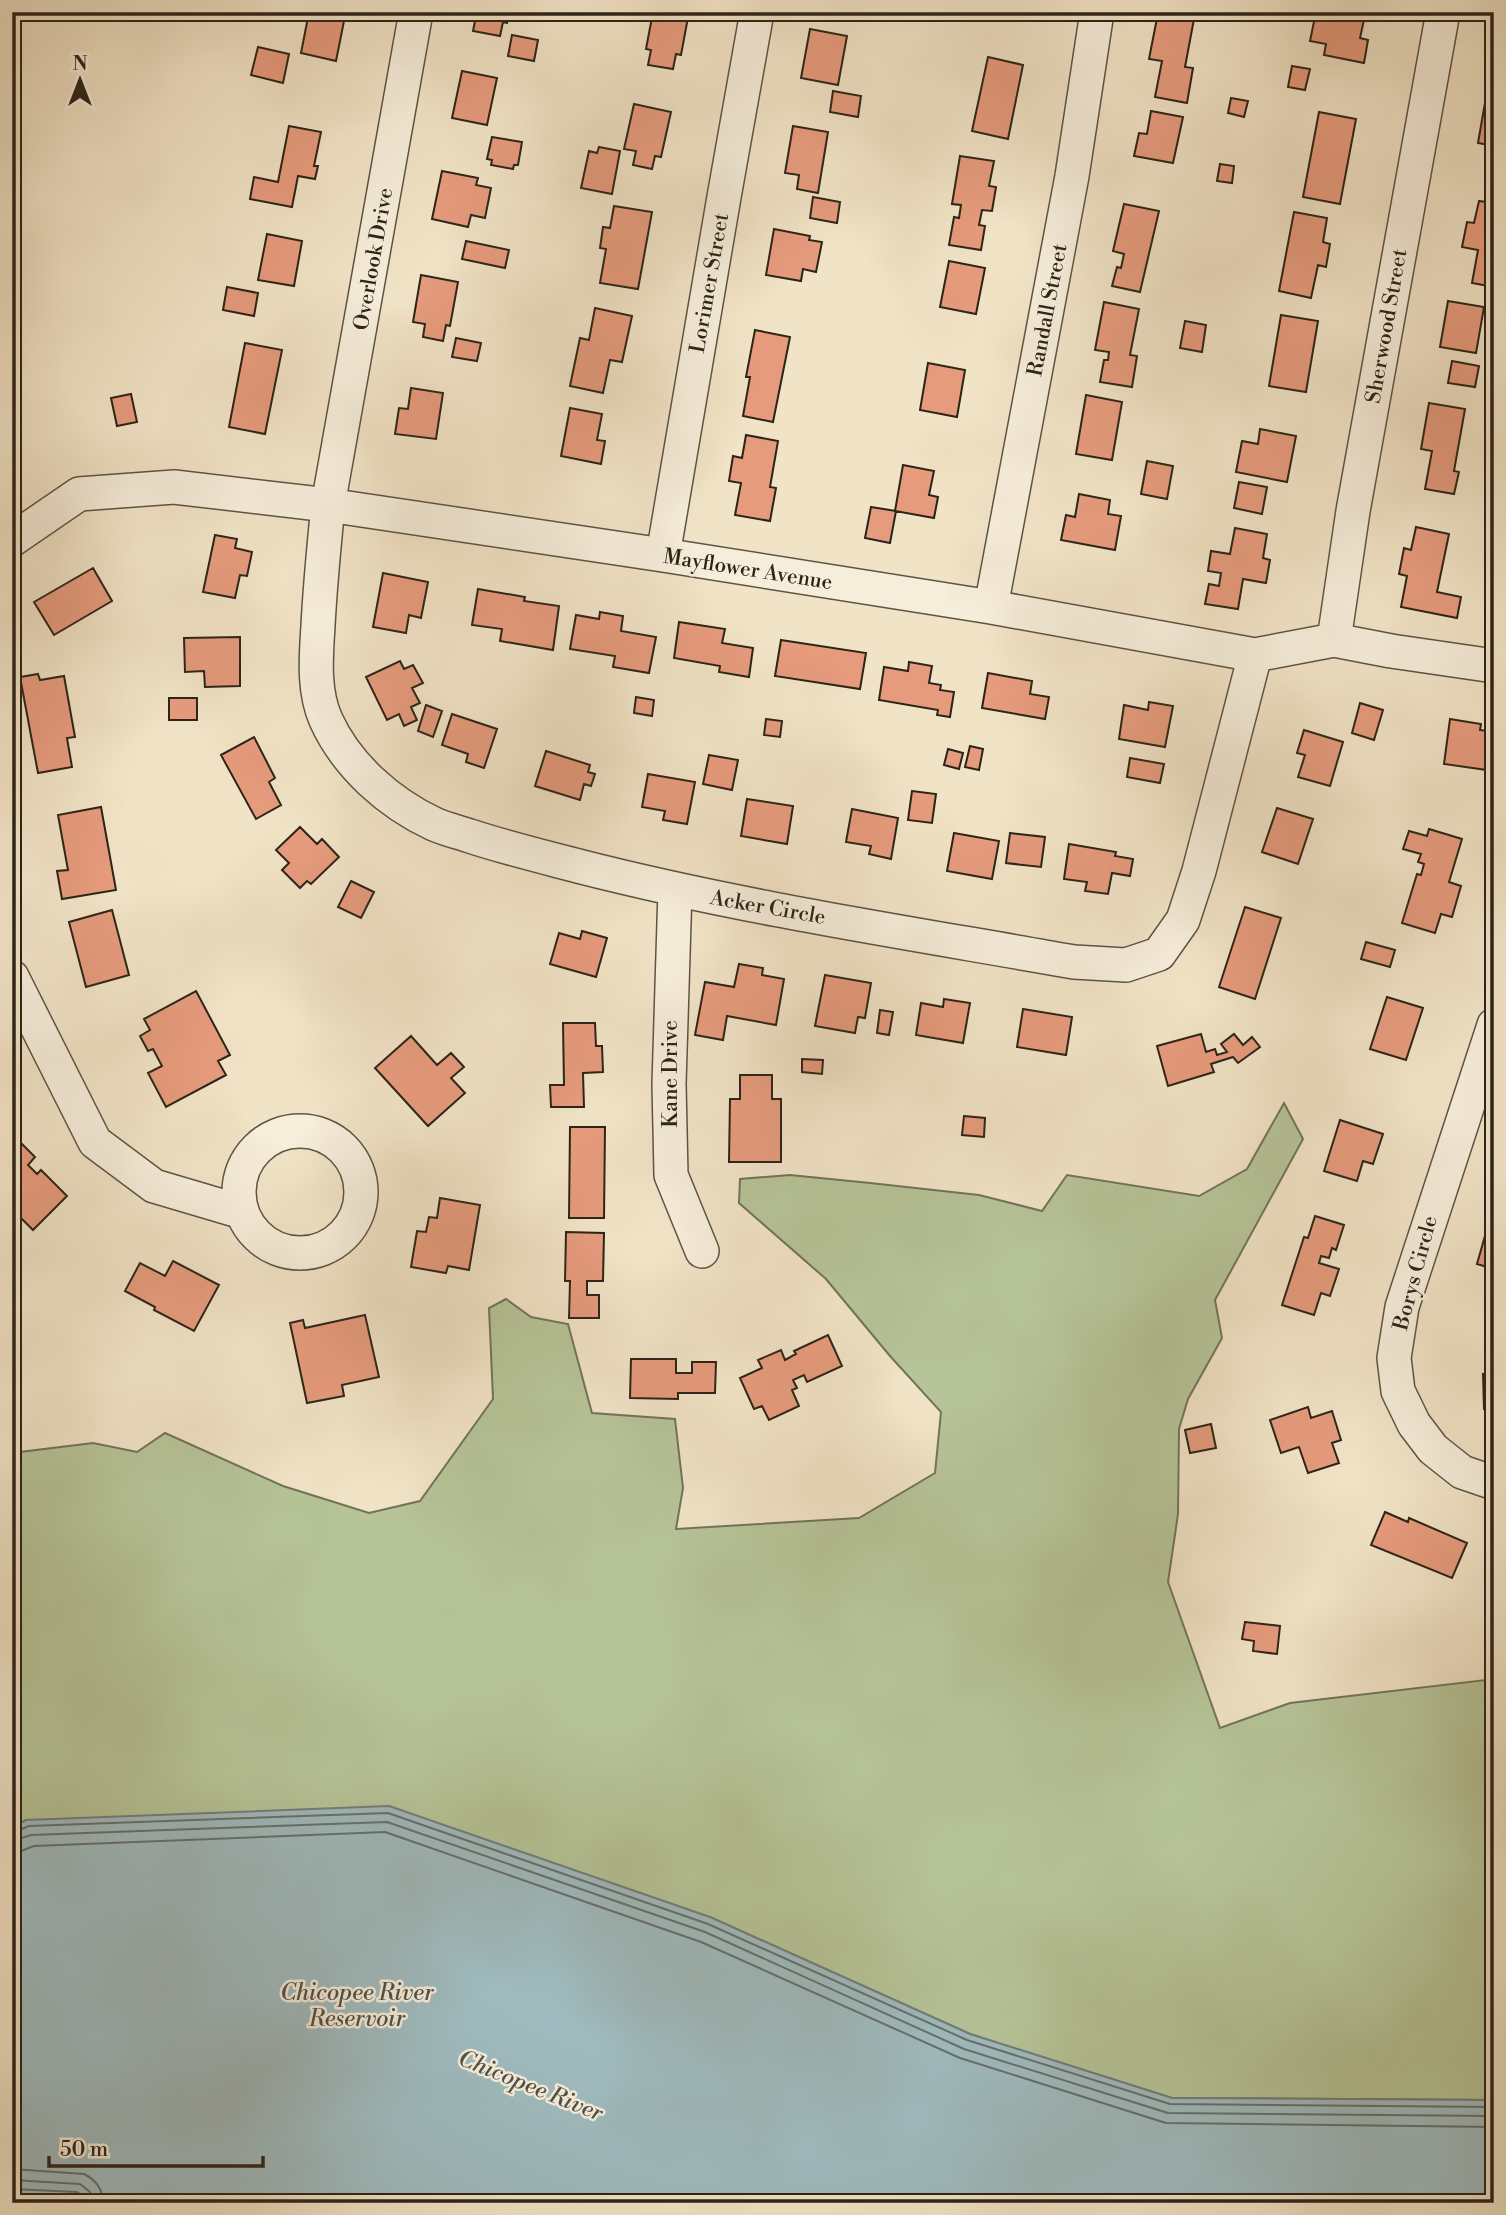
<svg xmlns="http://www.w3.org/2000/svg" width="1506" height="2215" font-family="'Libre Bodoni',serif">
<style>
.green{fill:#b6c498;stroke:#717458;stroke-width:2}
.water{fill:#9fbbbf;stroke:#717f7d;stroke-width:2}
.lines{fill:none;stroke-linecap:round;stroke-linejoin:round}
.shore{stroke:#66706c;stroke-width:2}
.building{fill:#e69b7d;stroke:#2c2419;stroke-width:2}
.minor-casing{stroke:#5d5444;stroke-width:36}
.minor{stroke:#f6edda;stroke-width:33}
.labels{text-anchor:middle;stroke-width:5;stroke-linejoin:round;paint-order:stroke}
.street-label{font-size:21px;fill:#2c2419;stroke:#f6edda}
.water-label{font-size:23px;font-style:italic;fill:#4e514b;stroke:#f6edda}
</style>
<rect width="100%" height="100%" fill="#f1e3c6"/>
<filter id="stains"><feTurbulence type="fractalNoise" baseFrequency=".00286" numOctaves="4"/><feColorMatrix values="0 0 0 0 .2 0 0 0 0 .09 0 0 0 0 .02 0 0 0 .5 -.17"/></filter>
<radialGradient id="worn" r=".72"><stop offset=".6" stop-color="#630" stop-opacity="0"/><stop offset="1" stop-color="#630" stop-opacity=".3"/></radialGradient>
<path class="green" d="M 1284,1103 L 1303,1139 L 1215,1300 L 1222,1338 L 1188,1399 L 1179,1429 L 1178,1514 L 1168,1582 L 1220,1728 L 1290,1703 L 1494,1679 L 1494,2100 L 1172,2098 L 970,2034 L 710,1917 L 26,1820 L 12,1827 L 12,1453 L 93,1443 L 137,1452 L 165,1433 L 283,1486 L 369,1513 L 420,1501 L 493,1399 L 489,1308 L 506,1299 L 531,1317 L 568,1324 L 592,1413 L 675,1419 L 683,1488 L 676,1529 L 859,1518 L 935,1473 L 941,1412 L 890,1356 L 826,1279 L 739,1203 L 740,1179 L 790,1175 L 870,1183 L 979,1195 L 1042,1211 L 1067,1175 L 1199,1196 L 1247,1169 Z"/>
<path class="water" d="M 389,1806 L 710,1917 L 970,2034 L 1172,2098 L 1494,2100 L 1494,2203 L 133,2203 L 12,2195 L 12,1827 L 26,1820 Z"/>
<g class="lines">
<path class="shore" d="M 12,1833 L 29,1826 L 388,1813 L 708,1924 L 967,2040 L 1170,2104 L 1494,2107
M 12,1841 L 31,1835 L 387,1822 L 705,1932 L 964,2049 L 1168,2113 L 1494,2116
M 12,1852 L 21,1851 L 34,1846 L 385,1832 L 701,1942 L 960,2058 L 1166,2123 L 1494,2127
M 12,2169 L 84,2174 C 96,2180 103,2189 103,2203
M 12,2180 L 80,2184 L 90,2192 L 92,2203
M 12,2189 L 77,2192 L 82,2196 L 84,2203"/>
</g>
<path class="building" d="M 309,12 L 328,12 L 345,16 L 336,61 L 301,53 Z
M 472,12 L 509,12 L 507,23 L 503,22 L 500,36 L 473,31 L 476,16 L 472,15 Z
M 653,12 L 689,12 L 681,55 L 676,54 L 673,69 L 648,65 L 651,50 L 646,49 Z
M 815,12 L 852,12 L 851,20 Z
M 1316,12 L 1331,14 L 1331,12 L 1349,12 L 1365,15 L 1360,38 L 1368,40 L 1364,63 L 1324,55 L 1326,44 L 1310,41 Z
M 1158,13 L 1194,19 L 1185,67 L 1193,68 L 1187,103 L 1155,97 L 1162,61 L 1149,59 Z
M 810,29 L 847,36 L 838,85 L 801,78 Z
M 512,35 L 538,40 L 534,61 L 508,56 Z
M 258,47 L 289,54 L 283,83 L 251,75 Z
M 988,57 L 1023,65 L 1008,139 L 972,131 Z
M 1292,66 L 1310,69 L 1305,90 L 1288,87 Z
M 462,71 L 497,78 L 487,125 L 452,118 Z
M 833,91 L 861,96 L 858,117 L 830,112 Z
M 1486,97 L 1494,98 L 1494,146 L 1478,143 Z
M 1231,98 L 1248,101 L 1244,117 L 1228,113 Z
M 634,104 L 671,112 L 661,157 L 655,156 L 652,169 L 633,165 L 636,151 L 624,149 Z
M 1151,111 L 1183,117 L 1173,163 L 1134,156 L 1139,133 L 1147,134 Z
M 1319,112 L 1356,119 L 1340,204 L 1303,197 Z
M 289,126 L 321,132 L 314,166 L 318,166 L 315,179 L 298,176 L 292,207 L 250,199 L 254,177 L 278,182 Z
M 793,126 L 828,132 L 818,193 L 797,189 L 799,175 L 785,173 Z
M 492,137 L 522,142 L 518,165 L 514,165 L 513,169 L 491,165 L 492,160 L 487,159 Z
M 599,147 L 620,151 L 612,194 L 581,188 L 589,151 L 597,153 Z
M 960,156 L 994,161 L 989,186 L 996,187 L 992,211 L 982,210 L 979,225 L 985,226 L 981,250 L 949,245 L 954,217 L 959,218 L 961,205 L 952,204 Z
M 1220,164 L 1234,166 L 1232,183 L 1217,181 Z
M 442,171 L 478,178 L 476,185 L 491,188 L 485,218 L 471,215 L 468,227 L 432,219 Z
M 813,197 L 840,202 L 837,223 L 810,218 Z
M 1479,201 L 1494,203 L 1494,287 L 1472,283 L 1478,250 L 1462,247 L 1467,222 L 1474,223 Z
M 1124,204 L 1159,211 L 1140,292 L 1112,286 L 1117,267 L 1121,268 L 1124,254 L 1113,251 Z
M 614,206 L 652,212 L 638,289 L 600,283 L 606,249 L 600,248 L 603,227 L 610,228 Z
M 1294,212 L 1327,218 L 1323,242 L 1330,244 L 1326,267 L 1318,265 L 1311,298 L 1279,291 Z
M 774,229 L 810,236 L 809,240 L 822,242 L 816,272 L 803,269 L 801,281 L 766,275 Z
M 267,234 L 302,241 L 294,286 L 258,280 Z
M 466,241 L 509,250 L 505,268 L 462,259 Z
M 949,261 L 985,268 L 976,314 L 940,307 Z
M 421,275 L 458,282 L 450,326 L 446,325 L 443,341 L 423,337 L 425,324 L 413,322 Z
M 227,287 L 258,293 L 254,316 L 223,310 Z
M 1448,301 L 1484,307 L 1476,353 L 1440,347 Z
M 1104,302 L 1139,309 L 1130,355 L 1137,356 L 1132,387 L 1100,382 L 1104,360 L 1108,360 L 1109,352 L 1095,350 Z
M 595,308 L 632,316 L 622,362 L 610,360 L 603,393 L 570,386 L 580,338 L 589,340 Z
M 1281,315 L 1318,321 L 1306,392 L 1269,386 Z
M 1185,321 L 1206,325 L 1202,352 L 1180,348 Z
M 755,330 L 790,337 L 773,422 L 743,416 L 750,377 L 746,377 Z
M 456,338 L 481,343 L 477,361 L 452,357 Z
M 245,343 L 282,350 L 265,434 L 229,427 Z
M 1452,361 L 1479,366 L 1475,387 L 1448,383 Z
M 928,363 L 965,370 L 957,417 L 920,410 Z
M 411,388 L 443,393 L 436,439 L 395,434 L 399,408 L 408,409 Z
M 131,394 L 137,422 L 117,426 L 111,398 Z
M 1086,395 L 1122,402 L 1112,460 L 1076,454 Z
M 1429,403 L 1465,409 L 1454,471 L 1459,472 L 1454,494 L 1425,489 L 1432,451 L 1421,449 Z
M 570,408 L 602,414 L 597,440 L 605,441 L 601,464 L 561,456 Z
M 1260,429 L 1296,436 L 1287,482 L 1236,472 L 1242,441 L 1258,444 Z
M 746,435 L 778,441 L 770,487 L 776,488 L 770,521 L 735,515 L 741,483 L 729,481 L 733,456 L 742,458 Z
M 1147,461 L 1173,466 L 1167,499 L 1141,494 Z
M 903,465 L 934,471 L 929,495 L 938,497 L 934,518 L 895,511 Z
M 1239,482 L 1267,487 L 1262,514 L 1234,508 Z
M 1079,494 L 1110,500 L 1108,514 L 1121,516 L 1115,550 L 1061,540 L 1066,515 L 1075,517 Z
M 871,507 L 896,511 L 890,543 L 865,538 Z
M 1416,527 L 1449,534 L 1437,592 L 1461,597 L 1457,618 L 1401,607 L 1407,576 L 1399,574 L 1404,548 L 1411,550 Z
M 1235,528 L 1267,534 L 1263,558 L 1270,560 L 1266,583 L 1243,579 L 1238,609 L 1205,604 L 1209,584 L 1219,586 L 1221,573 L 1208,571 L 1211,551 L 1230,554 Z
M 215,535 L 237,539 L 235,548 L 252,552 L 247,576 L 240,575 L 235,598 L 203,592 Z
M 93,568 L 112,601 L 54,635 L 34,602 Z
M 383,573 L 428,582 L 421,618 L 409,615 L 406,633 L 373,627 Z
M 478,589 L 525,597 L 524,601 L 559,606 L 553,650 L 500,641 L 502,629 L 472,625 Z
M 600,612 L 623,616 L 621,631 L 656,637 L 649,673 L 613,667 L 615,656 L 570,649 L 576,615 L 599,619 Z
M 679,622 L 725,629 L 722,643 L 753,648 L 749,677 L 719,672 L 720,666 L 674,658 Z
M 240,637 L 240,686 L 205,687 L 204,671 L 185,672 L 184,638 Z
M 781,640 L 866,653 L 860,689 L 775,676 Z
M 400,661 L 404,669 L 413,665 L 423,683 L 412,688 L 420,703 L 411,707 L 417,720 L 404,726 L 399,714 L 387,720 L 366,677 Z
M 909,662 L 932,666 L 929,683 L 941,685 L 940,690 L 954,692 L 950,717 L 937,715 L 938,710 L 879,700 L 884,667 L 908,671 Z
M 988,673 L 1032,681 L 1030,694 L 1049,697 L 1045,719 L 982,708 Z
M 38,674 L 40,680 L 64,676 L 75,737 L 67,738 L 72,767 L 38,773 L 20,677 Z
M 636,697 L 654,700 L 652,716 L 634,713 Z
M 169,698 L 197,698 L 197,720 L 169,720 Z
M 1149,702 L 1173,706 L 1165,747 L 1119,739 L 1124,705 L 1148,710 Z
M 1360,703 L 1383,710 L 1374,740 L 1352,733 Z
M 426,705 L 442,711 L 433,737 L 418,731 Z
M 452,714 L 497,729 L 484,768 L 466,762 L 468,754 L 442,745 Z
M 766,719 L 782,721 L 780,737 L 764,735 Z
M 1450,719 L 1481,724 L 1480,730 L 1494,732 L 1494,771 L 1444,764 Z
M 1304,730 L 1343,742 L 1330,786 L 1298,777 L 1305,755 L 1297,753 Z
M 254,737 L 275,778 L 269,782 L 281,805 L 256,819 L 221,755 Z
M 970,746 L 983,749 L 979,770 L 965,767 Z
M 948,749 L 963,753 L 959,769 L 944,765 Z
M 546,751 L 590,765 L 588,772 L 595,774 L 591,786 L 584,784 L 580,800 L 535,786 Z
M 709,755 L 738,760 L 732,790 L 703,784 Z
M 1130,758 L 1164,764 L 1160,783 L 1127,777 Z
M 648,774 L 695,782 L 687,824 L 663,820 L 665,811 L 642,807 Z
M 912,791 L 936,794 L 932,823 L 908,820 Z
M 747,799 L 793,806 L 787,844 L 741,836 Z
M 101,807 L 116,890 L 62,899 L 57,871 L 68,870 L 58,815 Z
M 1277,808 L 1313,819 L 1298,864 L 1262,852 Z
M 852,809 L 898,818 L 891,859 L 869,854 L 871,846 L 846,842 Z
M 300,827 L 317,844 L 322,839 L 339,857 L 311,884 L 307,881 L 300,888 L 282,870 L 289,863 L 276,850 Z
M 1429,829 L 1462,839 L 1449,882 L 1461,886 L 1452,917 L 1441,914 L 1435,933 L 1402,923 L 1417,874 L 1421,875 L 1424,864 L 1418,862 L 1421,854 L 1403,849 L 1409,831 L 1427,836 Z
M 954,833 L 999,841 L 992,879 L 947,871 Z
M 1010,833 L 1045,837 L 1041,867 L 1006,863 Z
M 1069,844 L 1116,852 L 1115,856 L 1133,859 L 1130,876 L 1112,873 L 1108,894 L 1085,891 L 1087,882 L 1064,879 Z
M 351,881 L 374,892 L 361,918 L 338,907 Z
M 1245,907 L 1281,918 L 1255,999 L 1219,987 Z
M 112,910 L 129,975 L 86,987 L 69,922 Z
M 582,931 L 607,938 L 596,977 L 550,964 L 559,933 L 580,939 Z
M 1366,942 L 1395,950 L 1390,967 L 1361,959 Z
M 739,964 L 763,968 L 762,975 L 784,979 L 776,1025 L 727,1016 L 723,1040 L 695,1035 L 705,982 L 734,987 Z
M 825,975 L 871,983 L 865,1018 L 858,1017 L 855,1033 L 815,1026 Z
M 196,991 L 230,1055 L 218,1061 L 226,1075 L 166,1107 L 148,1073 L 162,1066 L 153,1049 L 148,1051 L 140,1036 L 150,1030 L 144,1019 Z
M 1387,997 L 1423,1008 L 1406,1060 L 1370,1049 Z
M 944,999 L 970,1003 L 963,1043 L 916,1035 L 921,1003 L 943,1007 Z
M 1023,1009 L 1072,1017 L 1066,1055 L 1017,1047 Z
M 880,1010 L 893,1012 L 889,1035 L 877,1033 Z
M 563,1023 L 595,1023 L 596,1046 L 602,1046 L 603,1072 L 583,1073 L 584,1107 L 551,1107 L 550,1085 L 564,1085 Z
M 1201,1034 L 1206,1052 L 1215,1049 L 1217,1055 L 1227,1052 L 1221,1044 L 1234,1034 L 1243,1045 L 1252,1037 L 1260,1047 L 1238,1063 L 1233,1057 L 1211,1064 L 1214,1072 L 1168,1086 L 1157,1046 Z
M 411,1036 L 437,1065 L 451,1053 L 464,1067 L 451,1078 L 465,1093 L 428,1126 L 375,1068 Z
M 802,1059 L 823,1060 L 822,1074 L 802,1072 Z
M 740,1075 L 772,1075 L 772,1099 L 781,1099 L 781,1162 L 729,1162 L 730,1099 L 740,1099 Z
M 964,1116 L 985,1118 L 984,1137 L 962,1135 Z
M 1340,1120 L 1383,1134 L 1373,1164 L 1363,1161 L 1357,1181 L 1324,1171 Z
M 570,1127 L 605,1127 L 604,1218 L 569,1218 Z
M 13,1135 L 35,1157 L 28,1165 L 37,1174 L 41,1170 L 67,1196 L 33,1230 L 12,1209 Z
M 440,1198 L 480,1205 L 469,1270 L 448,1266 L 446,1273 L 411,1267 L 417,1231 L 426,1232 L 429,1217 L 437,1218 Z
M 1492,1211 L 1494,1212 L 1494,1269 L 1477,1264 Z
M 1315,1216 L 1344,1225 L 1336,1250 L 1332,1248 L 1329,1258 L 1321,1256 L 1319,1263 L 1339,1269 L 1330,1296 L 1321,1293 L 1314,1315 L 1282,1305 L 1304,1237 L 1308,1238 Z
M 566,1232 L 604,1233 L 603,1281 L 587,1281 L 587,1295 L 599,1295 L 599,1318 L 569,1318 L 570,1281 L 565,1281 Z
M 173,1261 L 219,1285 L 194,1331 L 154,1310 L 155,1307 L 125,1291 L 140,1263 L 165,1276 Z
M 365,1315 L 379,1377 L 342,1385 L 344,1396 L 307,1403 L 290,1323 L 303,1320 L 305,1328 Z
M 828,1335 L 842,1366 L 807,1382 L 804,1375 L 793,1380 L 797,1388 L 792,1390 L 799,1406 L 769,1420 L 762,1406 L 754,1409 L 740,1378 L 762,1368 L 758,1360 L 781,1350 L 785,1360 L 796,1354 L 794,1351 Z
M 631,1359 L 676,1359 L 676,1373 L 692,1373 L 692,1362 L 716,1362 L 715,1393 L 678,1393 L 678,1399 L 630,1398 Z
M 1494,1373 L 1494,1409 L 1484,1409 L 1483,1374 Z
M 1308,1407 L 1311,1418 L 1332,1411 L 1341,1440 L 1332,1443 L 1339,1463 L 1308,1473 L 1299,1447 L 1281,1453 L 1270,1420 Z
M 1211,1424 L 1216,1448 L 1190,1453 L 1185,1430 Z
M 1385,1512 L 1408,1522 L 1409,1518 L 1467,1543 L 1452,1578 L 1371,1545 Z
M 1245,1622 L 1280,1626 L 1277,1654 L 1253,1651 L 1254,1641 L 1242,1639 Z"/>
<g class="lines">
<g class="minor-casing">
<path id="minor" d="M 416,12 L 328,505 C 324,546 320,586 318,626 C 316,657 313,691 326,720 C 347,766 389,803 434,824 C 445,829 458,832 470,836 C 506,848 544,857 582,867 C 743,908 910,933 1074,962 L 1126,965 L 1159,954 L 1183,920 L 1199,871 L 1255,655
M 12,540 L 79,494 L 174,487 L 328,505 L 663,555 L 991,607 L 1255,655 L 1334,640 L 1391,651 L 1494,666
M 663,555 L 724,197 L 757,12
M 991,607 L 1072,176 L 1097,12
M 1334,640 L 1353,511 L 1443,12
M 675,890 L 669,1084 L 671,1175 L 702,1251
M 12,977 L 95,1142 L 154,1186 L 242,1212
M 1494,1025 L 1402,1307 L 1394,1358 L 1398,1391 L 1414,1424 L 1433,1449 L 1462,1472 L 1494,1483
M239 1192a61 61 0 1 1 122 0a61 61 0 1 1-122 0Z"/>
</g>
<use href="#minor" class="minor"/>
</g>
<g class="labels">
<g class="street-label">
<text transform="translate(373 259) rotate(-80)" y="7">Overlook Drive</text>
<text transform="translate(709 283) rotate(-80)" y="7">Lorimer Street</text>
<text transform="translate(1047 310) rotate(-79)" y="7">Randall Street</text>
<text transform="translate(1386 326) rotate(-80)" y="7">Sherwood Street</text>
<text transform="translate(748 569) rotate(9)" y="7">Mayflower Avenue</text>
<text transform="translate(768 907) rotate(10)" y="7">Acker Circle</text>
<text transform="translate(670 1074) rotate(-90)" y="7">Kane Drive</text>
<text transform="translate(1415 1273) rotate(-75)" y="7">Borys Circle</text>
</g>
<g class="water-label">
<text x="357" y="2000">Chicopee River<tspan x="357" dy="26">Reservoir</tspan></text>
<text transform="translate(531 2085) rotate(22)" y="8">Chicopee River</text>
</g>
</g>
<rect width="1506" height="2215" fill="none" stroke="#f1e3c6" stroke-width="42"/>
<rect x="14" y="14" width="1478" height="2187" fill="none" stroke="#2c2419" stroke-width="3.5"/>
<rect x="21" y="21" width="1464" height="2173" fill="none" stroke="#2c2419" stroke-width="2"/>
<g transform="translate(80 80)" stroke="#f6edda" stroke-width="5" paint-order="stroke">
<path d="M0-5L12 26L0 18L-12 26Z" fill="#2c2419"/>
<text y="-10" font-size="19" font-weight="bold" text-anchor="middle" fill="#2c2419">N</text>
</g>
<path d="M49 2156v10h214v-10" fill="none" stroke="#2c2419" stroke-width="3.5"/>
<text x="60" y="2156" font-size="21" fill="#2c2419" stroke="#f6edda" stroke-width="5" paint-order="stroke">50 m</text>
<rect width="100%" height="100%" filter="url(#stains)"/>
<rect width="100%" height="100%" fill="url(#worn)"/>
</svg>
